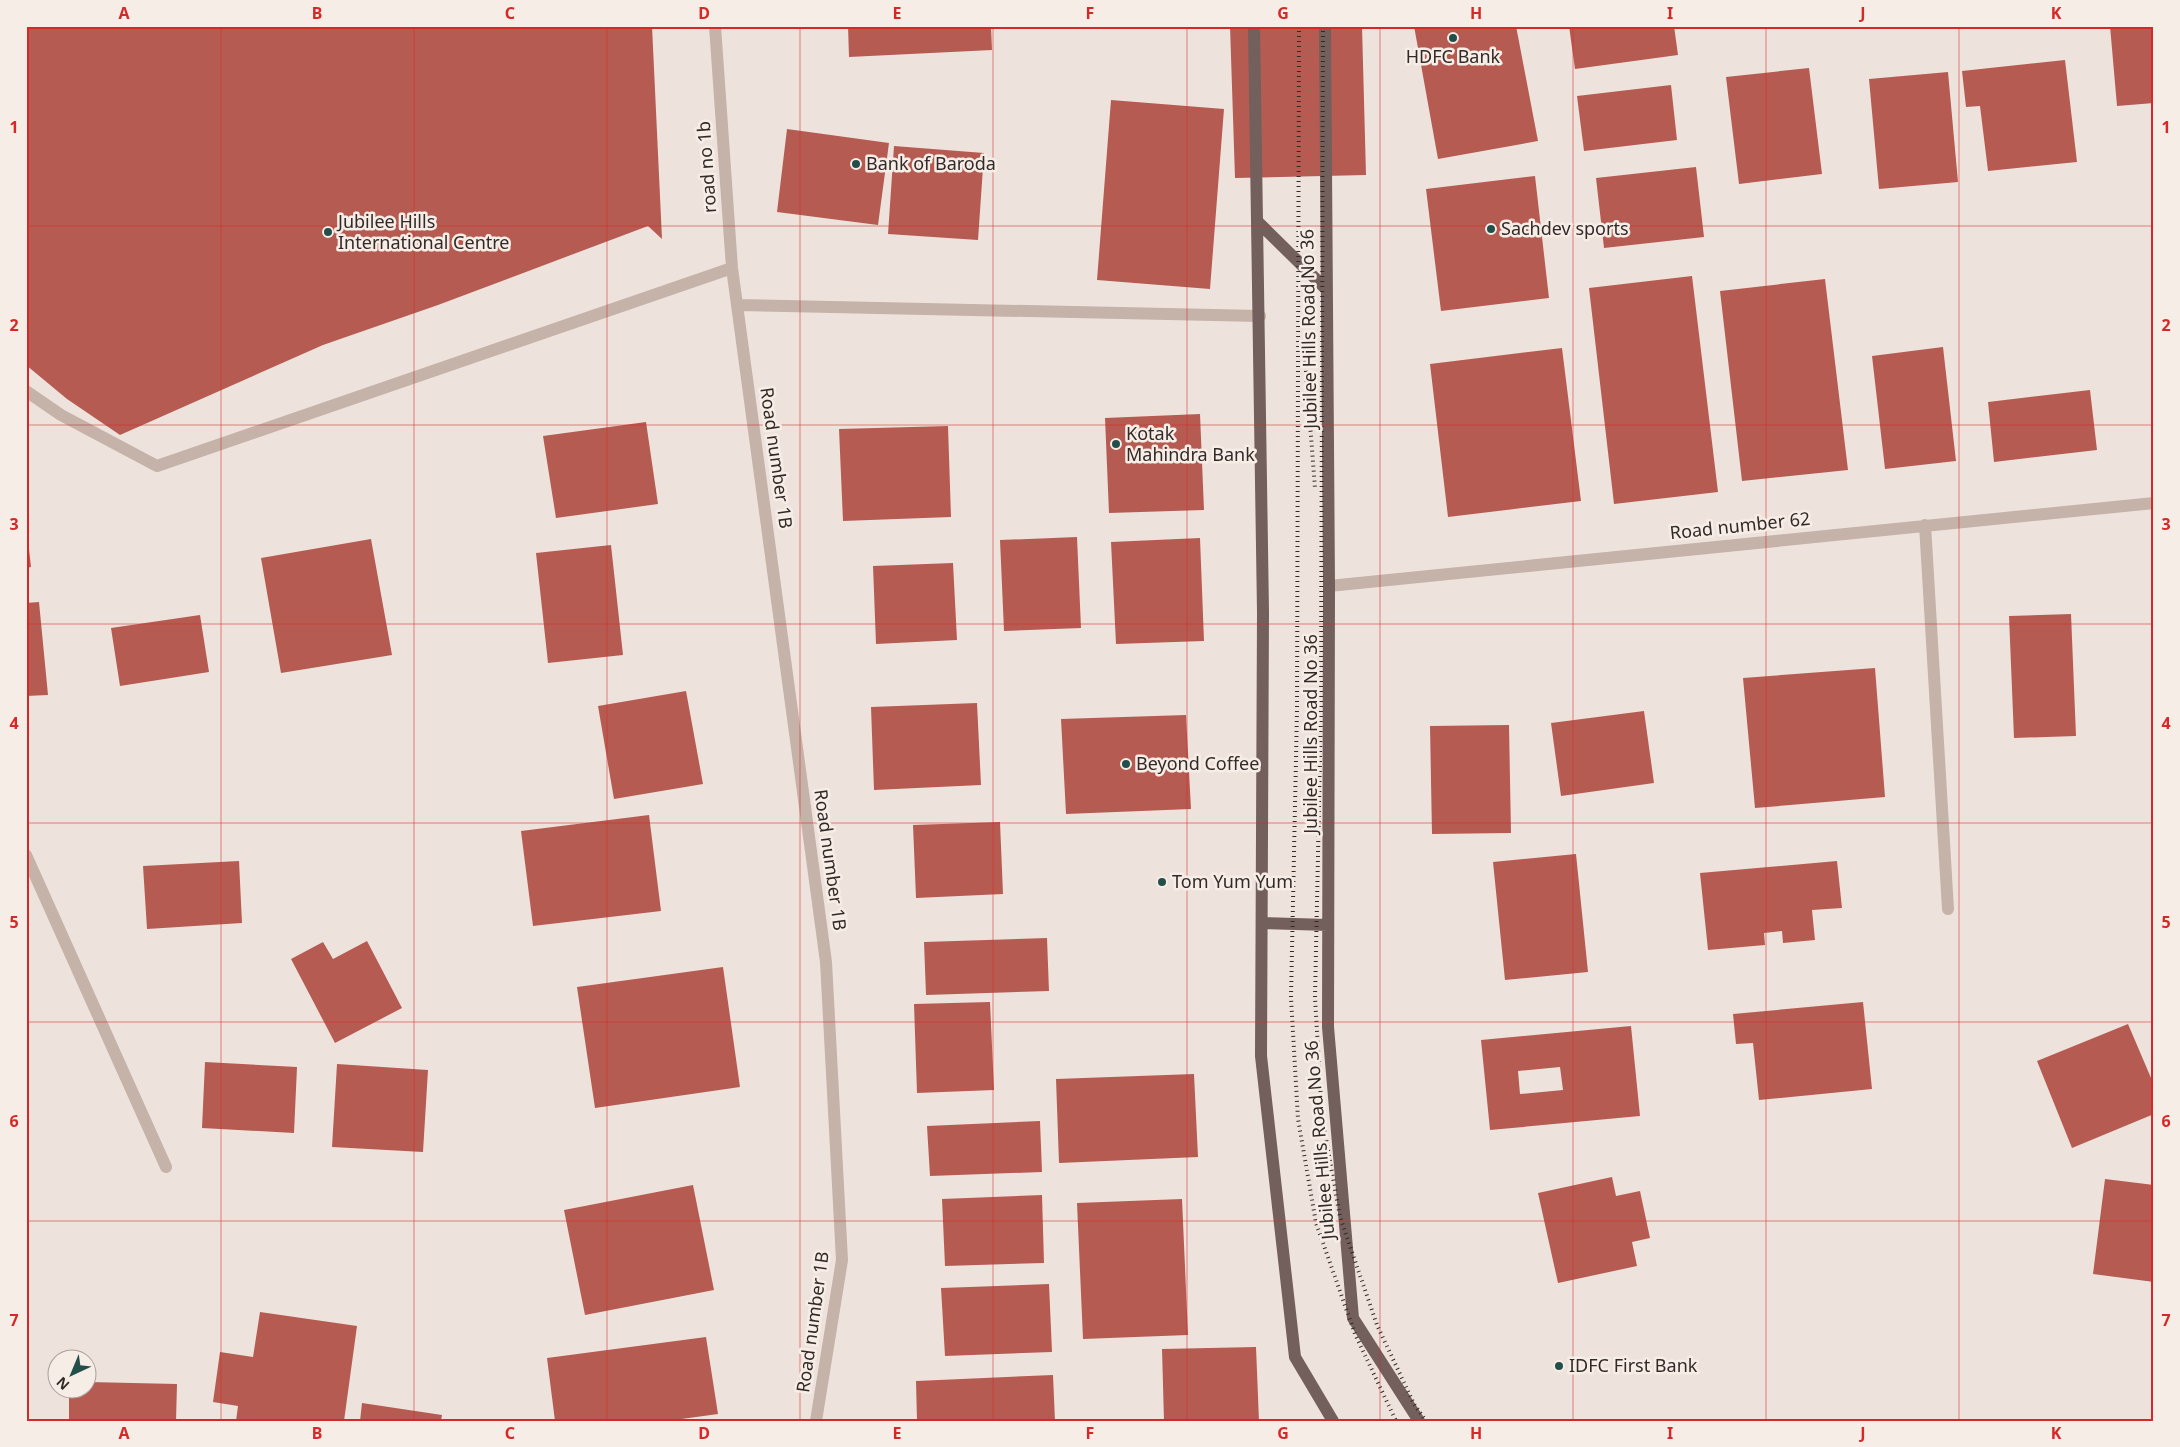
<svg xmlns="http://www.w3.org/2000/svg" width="2180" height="1447" font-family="'Noto Sans',sans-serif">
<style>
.building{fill:#b65b52;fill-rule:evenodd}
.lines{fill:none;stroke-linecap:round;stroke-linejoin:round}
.minor{stroke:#c5b2a9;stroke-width:12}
.primary{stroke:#735f5b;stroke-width:12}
.rail{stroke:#332a28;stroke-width:4;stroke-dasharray:1 4;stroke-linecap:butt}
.grid{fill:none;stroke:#d62828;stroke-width:1;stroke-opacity:0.55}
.poi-dot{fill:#234f4b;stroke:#f7ede7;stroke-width:2}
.labels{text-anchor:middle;stroke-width:5;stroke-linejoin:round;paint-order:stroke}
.poi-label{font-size:18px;fill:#332a28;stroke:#f7ede7;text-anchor:start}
.street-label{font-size:18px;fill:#332a28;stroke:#f7ede7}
.neatline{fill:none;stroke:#d62828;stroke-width:2}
.grid-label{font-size:16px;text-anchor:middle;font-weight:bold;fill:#d62828}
</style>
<rect width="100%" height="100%" fill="#eee3dc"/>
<path class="building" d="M 26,26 L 652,26 L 662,239 L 648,226 L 438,305 L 323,345 L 120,435 L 67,399 L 26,365 Z
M 848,26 L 991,26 L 992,50 L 849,57 Z
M 1230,26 L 1362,26 L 1366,175 L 1235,178 Z
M 1414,26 L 1516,26 L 1538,141 L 1438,159 Z
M 1569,26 L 1674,26 L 1678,55 L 1575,69 Z
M 2110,26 L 2154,26 L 2154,103 L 2117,106 Z
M 2065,60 L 2077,162 L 1988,171 L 1980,106 L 1966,107 L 1962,71 Z
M 1809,68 L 1822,174 L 1739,184 L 1726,77 Z
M 1948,72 L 1958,182 L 1879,189 L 1869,79 Z
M 1671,85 L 1677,140 L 1584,151 L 1577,96 Z
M 1111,100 L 1224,109 L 1210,289 L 1097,280 Z
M 787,129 L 889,143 L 878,225 L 777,212 Z
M 894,146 L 984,153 L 978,240 L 888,234 Z
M 1696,167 L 1704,237 L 1604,248 L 1596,178 Z
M 1535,176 L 1549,298 L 1441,311 L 1426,189 Z
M 1692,276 L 1718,492 L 1614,504 L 1589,288 Z
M 1825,279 L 1848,470 L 1742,481 L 1720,291 Z
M 1943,347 L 1956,461 L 1885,469 L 1872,356 Z
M 1562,348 L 1581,501 L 1448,517 L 1430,364 Z
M 2090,390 L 2097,450 L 1994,462 L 1988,402 Z
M 1200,414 L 1204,510 L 1109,513 L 1105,418 Z
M 646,422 L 658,504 L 556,518 L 543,436 Z
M 948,426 L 951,517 L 843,521 L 839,429 Z
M 26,522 L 31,567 L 26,568 Z
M 1077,537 L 1081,628 L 1004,631 L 1000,540 Z
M 1200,538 L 1204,641 L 1116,644 L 1111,542 Z
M 371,539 L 392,655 L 281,673 L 261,558 Z
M 611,545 L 623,655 L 548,663 L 536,553 Z
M 953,563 L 957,640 L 876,644 L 873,566 Z
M 39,602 L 48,695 L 26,696 L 26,603 Z
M 2071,614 L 2076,736 L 2014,738 L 2009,616 Z
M 200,615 L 209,672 L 120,686 L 111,628 Z
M 1875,668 L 1885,797 L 1755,808 L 1743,678 Z
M 686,691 L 703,784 L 614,799 L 598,706 Z
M 977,703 L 981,785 L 874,790 L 871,707 Z
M 1644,711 L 1654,783 L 1561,796 L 1551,723 Z
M 1186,715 L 1191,809 L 1066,814 L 1061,719 Z
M 1509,725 L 1511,833 L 1432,834 L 1430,726 Z
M 649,815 L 661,911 L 533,926 L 521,831 Z
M 1000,822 L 1003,894 L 916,898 L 913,825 Z
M 1576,854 L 1588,972 L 1505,980 L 1493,862 Z
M 239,861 L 242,923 L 147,929 L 143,866 Z
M 1837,861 L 1842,908 L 1812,910 L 1815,940 L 1783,943 L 1782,931 L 1764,933 L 1765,945 L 1708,950 L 1700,873 Z
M 1047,938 L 1049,991 L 926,995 L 924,942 Z
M 367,941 L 402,1008 L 335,1043 L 291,959 L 323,942 L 333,959 Z
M 723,967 L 740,1087 L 595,1108 L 577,987 Z
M 990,1002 L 994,1090 L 917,1093 L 914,1004 Z
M 1863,1002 L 1872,1089 L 1759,1100 L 1753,1043 L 1736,1044 L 1733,1014 Z
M 2128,1024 L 2154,1085 L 2154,1114 L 2072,1148 L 2037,1061 Z
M 1631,1026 L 1640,1116 L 1490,1130 L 1481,1040 ZM 1560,1067 L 1563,1090 L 1520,1094 L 1518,1071 Z
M 205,1062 L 297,1067 L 294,1133 L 202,1128 Z
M 337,1064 L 428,1070 L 423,1152 L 332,1147 Z
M 1194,1074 L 1198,1157 L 1059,1163 L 1056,1079 Z
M 1040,1121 L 1042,1172 L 930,1176 L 927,1126 Z
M 1612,1177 L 1616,1196 L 1640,1191 L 1650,1238 L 1632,1242 L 1637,1266 L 1558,1283 L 1538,1193 Z
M 2105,1179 L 2154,1185 L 2154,1282 L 2093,1274 Z
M 693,1185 L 714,1290 L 585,1315 L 564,1210 Z
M 1042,1195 L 1044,1263 L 945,1266 L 942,1199 Z
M 1182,1199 L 1188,1335 L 1083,1339 L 1077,1203 Z
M 1049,1284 L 1052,1352 L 945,1356 L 941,1288 Z
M 260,1312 L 357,1326 L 344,1421 L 236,1421 L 238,1406 L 213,1402 L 220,1352 L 253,1357 Z
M 706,1337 L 718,1414 L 667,1421 L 555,1421 L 547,1358 Z
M 1256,1347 L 1259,1421 L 1164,1421 L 1162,1349 Z
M 1053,1375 L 1055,1421 L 917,1421 L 916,1381 Z
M 88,1382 L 177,1384 L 176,1421 L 69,1421 L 69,1390 L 88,1390 Z
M 362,1403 L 442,1415 L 441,1421 L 360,1421 Z"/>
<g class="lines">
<path class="minor" d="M 715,26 L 732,268 L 826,962 L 842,1260 L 816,1421
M 737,305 L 1260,316
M 26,391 L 61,415 L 157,466 L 732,268
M 1925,525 L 1948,909
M 1329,586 L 2154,503
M 26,855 L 166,1167"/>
<path class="primary" d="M 1254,26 L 1263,612 L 1261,1056 L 1295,1357 L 1333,1421
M 1325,26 L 1329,586 L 1328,1027 L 1353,1318 L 1419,1421
M 1258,222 L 1326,289
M 1262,923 L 1328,925"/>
<path class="rail" d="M 1299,26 L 1297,710 L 1291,998 L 1298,1119 L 1316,1223 L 1355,1334 L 1396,1421
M 1323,26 L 1321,711 L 1315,998 L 1322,1116 L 1340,1217 L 1377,1325 L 1414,1404 L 1426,1421
M 1304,346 L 1315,488"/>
</g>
<path class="grid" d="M 221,26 L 221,1421M 414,26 L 414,1421M 607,26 L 607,1421M 800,26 L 800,1421M 993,26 L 993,1421M 1187,26 L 1187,1421M 1380,26 L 1380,1421M 1573,26 L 1573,1421M 1766,26 L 1766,1421M 1959,26 L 1959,1421M 26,226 L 2154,226M 26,425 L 2154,425M 26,624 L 2154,624M 26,823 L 2154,823M 26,1022 L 2154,1022M 26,1221 L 2154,1221"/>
<g class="poi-dot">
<circle cx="1453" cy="38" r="5"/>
<circle cx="856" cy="164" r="5"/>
<circle cx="1491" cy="229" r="5"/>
<circle cx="328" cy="232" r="5"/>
<circle cx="1116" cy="444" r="5"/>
<circle cx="1126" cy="764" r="5"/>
<circle cx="1162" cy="882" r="5"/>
<circle cx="1559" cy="1366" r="5"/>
</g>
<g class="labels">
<g class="poi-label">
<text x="1453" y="63" text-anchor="middle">HDFC Bank</text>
<text x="866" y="170">Bank of Baroda</text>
<text x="338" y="228">Jubilee Hills<tspan x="338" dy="21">International Centre</tspan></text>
<text x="1501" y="235">Sachdev sports</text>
<text x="1126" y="440">Kotak<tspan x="1126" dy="21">Mahindra Bank</tspan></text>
<text x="1136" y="770">Beyond Coffee</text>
<text x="1172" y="888">Tom Yum Yum</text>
<text x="1569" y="1372">IDFC First Bank</text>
</g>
<g class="street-label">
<text transform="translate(707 167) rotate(-94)" y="6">road no 1b</text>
<text transform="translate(1309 329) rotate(-91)" y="6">Jubilee Hills Road No 36</text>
<text transform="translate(776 458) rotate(82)" y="6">Road number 1B</text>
<text transform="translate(1740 526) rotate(-6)" y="6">Road number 62</text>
<text transform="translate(1311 734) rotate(-90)" y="6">Jubilee Hills Road No 36</text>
<text transform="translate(830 860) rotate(82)" y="6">Road number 1B</text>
<text transform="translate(1320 1140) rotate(-95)" y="6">Jubilee Hills Road No 36</text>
<text transform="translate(813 1322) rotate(-82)" y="6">Road number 1B</text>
</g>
</g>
<rect width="2180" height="1447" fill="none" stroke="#f7ede7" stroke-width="55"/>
<g transform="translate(72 1374) rotate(224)"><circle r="24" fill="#f7ede7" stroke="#a99f9b"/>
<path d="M0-4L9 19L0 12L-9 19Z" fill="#234f4b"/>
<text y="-8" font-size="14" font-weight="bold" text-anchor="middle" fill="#332a28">N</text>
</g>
<rect x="28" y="28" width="2124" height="1392" class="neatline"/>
<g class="grid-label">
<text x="124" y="19">A</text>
<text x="317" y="19">B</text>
<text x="510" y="19">C</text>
<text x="704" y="19">D</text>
<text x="897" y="19">E</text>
<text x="1090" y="19">F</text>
<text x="1283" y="19">G</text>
<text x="1476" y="19">H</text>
<text x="1670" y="19">I</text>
<text x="1863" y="19">J</text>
<text x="2056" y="19">K</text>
<text x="14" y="133">1</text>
<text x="2166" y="133">1</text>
<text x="14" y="331">2</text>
<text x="2166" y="331">2</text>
<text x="14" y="530">3</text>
<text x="2166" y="530">3</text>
<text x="14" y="729">4</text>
<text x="2166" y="729">4</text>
<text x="14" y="928">5</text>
<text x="2166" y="928">5</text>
<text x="14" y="1127">6</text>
<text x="2166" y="1127">6</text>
<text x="14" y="1326">7</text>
<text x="2166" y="1326">7</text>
<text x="124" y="1439">A</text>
<text x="317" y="1439">B</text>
<text x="510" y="1439">C</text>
<text x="704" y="1439">D</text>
<text x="897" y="1439">E</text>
<text x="1090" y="1439">F</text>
<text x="1283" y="1439">G</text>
<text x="1476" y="1439">H</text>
<text x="1670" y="1439">I</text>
<text x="1863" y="1439">J</text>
<text x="2056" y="1439">K</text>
</g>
</svg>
